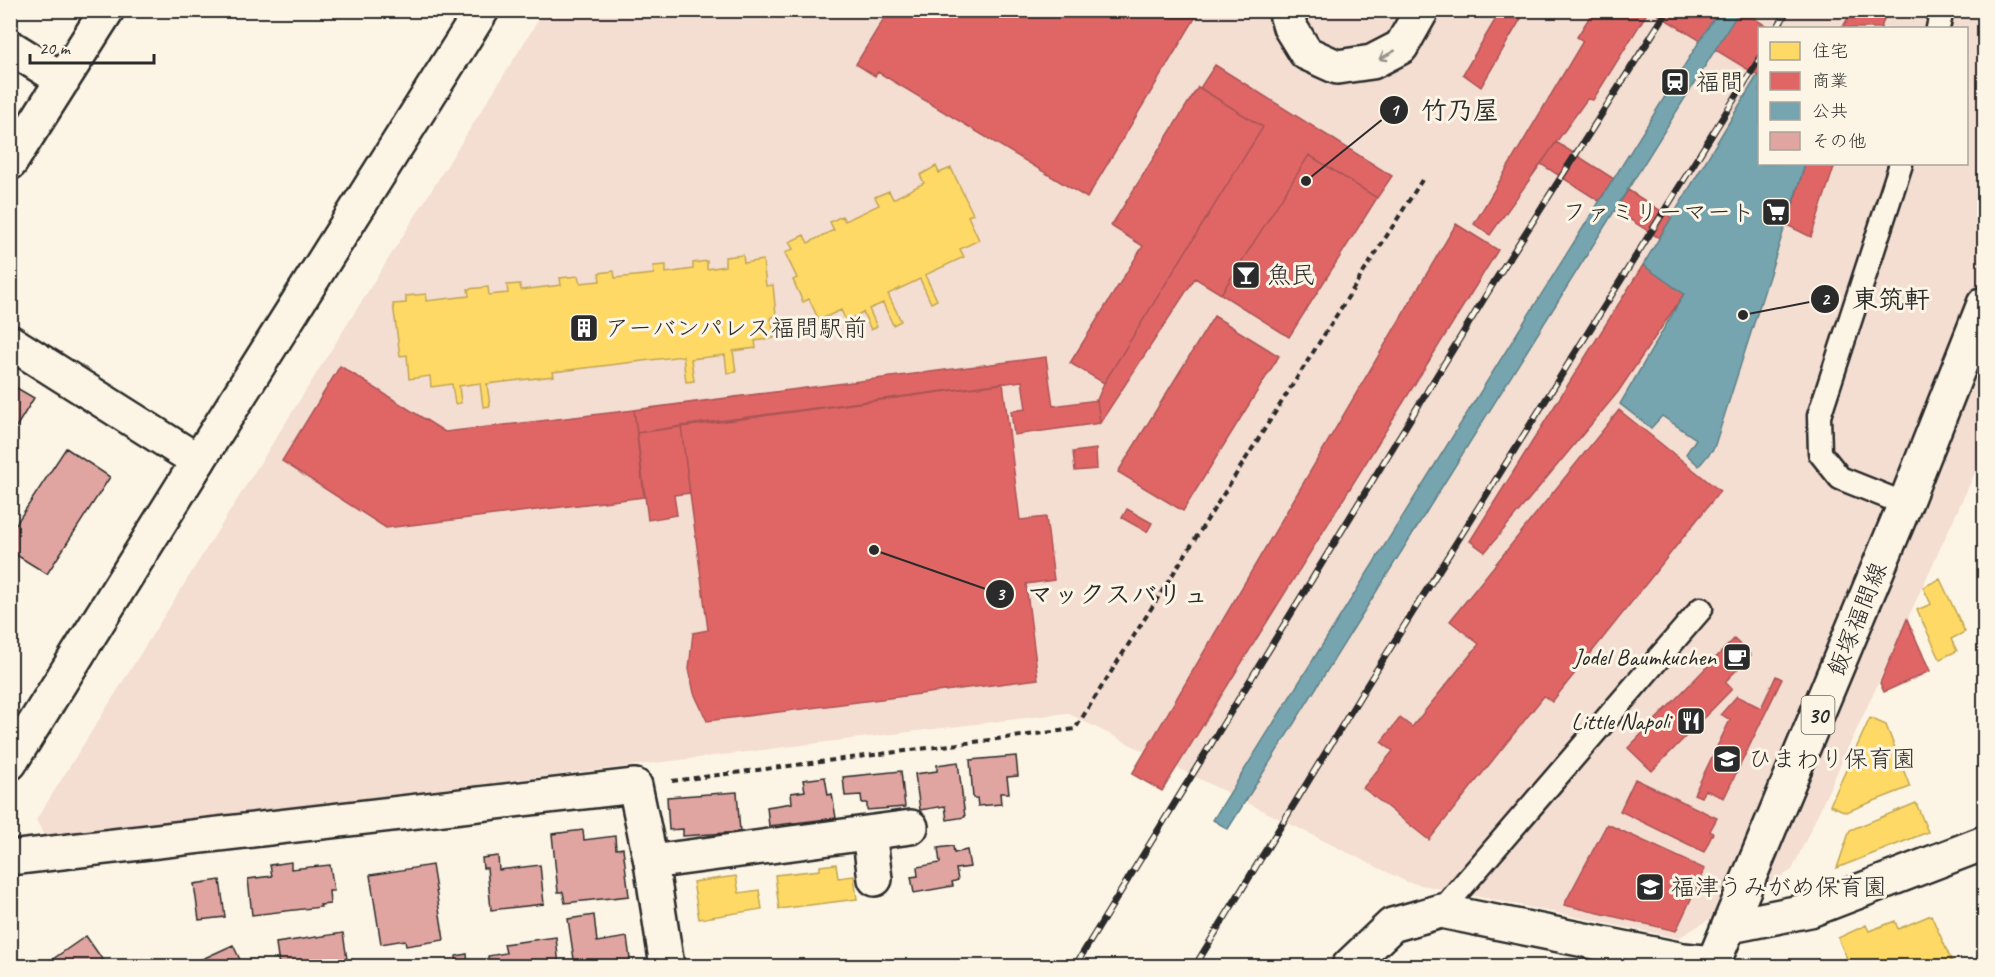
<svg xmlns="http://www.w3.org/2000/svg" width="1995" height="977" font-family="Caveat,'Klee One',sans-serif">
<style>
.built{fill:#f4ddd1;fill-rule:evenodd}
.homes{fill:#ffd966;stroke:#bfa554;stroke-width:1.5}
.shops{fill:#e06666;stroke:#aa5454;stroke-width:1.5}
.public{fill:#76a5af;stroke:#608087;stroke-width:1.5}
.building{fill:#e0a5a1;stroke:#2b2b2b;stroke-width:1.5}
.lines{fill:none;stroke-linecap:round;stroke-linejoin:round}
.service-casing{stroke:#2b2b2b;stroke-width:27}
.minor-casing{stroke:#2b2b2b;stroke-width:38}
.tertiary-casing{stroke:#2b2b2b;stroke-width:38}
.primary-casing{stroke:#2b2b2b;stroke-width:38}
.path{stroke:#2b2b2b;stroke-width:4;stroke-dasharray:6 4.5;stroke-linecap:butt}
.service{stroke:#fcf5e5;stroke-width:22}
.minor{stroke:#fcf5e5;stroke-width:33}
.tertiary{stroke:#fcf5e5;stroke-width:33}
.primary{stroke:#fcf5e5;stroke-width:33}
.rail-casing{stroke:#2b2b2b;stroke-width:7}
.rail{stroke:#fcf5e5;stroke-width:4.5;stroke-dasharray:14;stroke-linecap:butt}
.oneway{stroke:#949088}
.labels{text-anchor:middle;stroke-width:6;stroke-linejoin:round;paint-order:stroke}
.shield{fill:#fcf5e5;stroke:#6a6863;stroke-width:1.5}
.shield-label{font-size:22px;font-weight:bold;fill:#2b2b2b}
.poi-label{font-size:24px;fill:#2b2b2b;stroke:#fcf5e5;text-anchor:start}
.street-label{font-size:24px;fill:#2b2b2b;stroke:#fcf5e5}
.leader{fill:none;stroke:#2b2b2b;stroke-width:2}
.callout-dot{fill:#2b2b2b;stroke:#fcf5e5;stroke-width:2}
.mark-label{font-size:18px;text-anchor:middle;font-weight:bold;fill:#fff}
.callout-label{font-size:26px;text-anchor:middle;font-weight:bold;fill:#2b2b2b;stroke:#fcf5e5;stroke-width:6;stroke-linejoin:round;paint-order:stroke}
</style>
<rect width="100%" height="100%" fill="#fcf5e5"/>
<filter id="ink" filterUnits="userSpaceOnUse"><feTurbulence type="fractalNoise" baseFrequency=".0167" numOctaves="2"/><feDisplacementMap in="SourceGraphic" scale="12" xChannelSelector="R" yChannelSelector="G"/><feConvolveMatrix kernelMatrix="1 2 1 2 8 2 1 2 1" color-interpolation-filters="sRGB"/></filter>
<g filter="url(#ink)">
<path class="built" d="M 544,11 L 1984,11 L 1984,453 L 1792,870 L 1678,938 L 1407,882 L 1067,713 L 45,837 L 36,820 ZM 1760,28 L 1966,28 L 1966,164 L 1760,164 Z"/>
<path class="homes" d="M 936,166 L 939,173 L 951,168 L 973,214 L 968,216 L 979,240 L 960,249 L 964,257 L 925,275 L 937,300 L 931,303 L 920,279 L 888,294 L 901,321 L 893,325 L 883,303 L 869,309 L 877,327 L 871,330 L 863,312 L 846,321 L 841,310 L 819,320 L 809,299 L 803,302 L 793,280 L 797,278 L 785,253 L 793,249 L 789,242 L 804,235 L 808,243 L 834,230 L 830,222 L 842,216 L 845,221 L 879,205 L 875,197 L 889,191 L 893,199 L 924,183 L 920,175 Z
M 743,255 L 744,263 L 763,260 L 766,286 L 773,285 L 776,316 L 771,317 L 774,338 L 755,341 L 756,348 L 733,351 L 736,372 L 727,373 L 725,355 L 691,359 L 694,381 L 686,382 L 683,356 L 553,372 L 554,376 L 487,384 L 490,406 L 483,407 L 480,383 L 459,386 L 461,403 L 455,404 L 452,384 L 431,387 L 430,376 L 409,379 L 407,355 L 400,356 L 393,304 L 406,303 L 406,296 L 426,294 L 426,301 L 469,296 L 468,289 L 488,287 L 489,295 L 508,293 L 507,285 L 520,284 L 521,290 L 561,285 L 560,278 L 578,276 L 580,283 L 600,281 L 599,273 L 614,271 L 615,278 L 654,274 L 653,266 L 666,265 L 666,273 L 693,269 L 693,263 L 707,261 L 707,269 L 725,266 L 725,257 Z
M 1940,579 L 1965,632 L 1951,639 L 1957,651 L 1940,659 L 1917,610 L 1931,604 L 1923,587 Z
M 1870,718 L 1886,725 L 1910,787 L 1846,812 L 1830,805 Z
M 1916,803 L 1928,832 L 1837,868 L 1850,830 Z
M 836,864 L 838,878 L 854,876 L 857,899 L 779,909 L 775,875 L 820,870 L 820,866 Z
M 736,876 L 739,893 L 759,890 L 762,909 L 699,919 L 693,882 Z
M 1931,915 L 1952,962 L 1944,966 L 1839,966 L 1848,961 L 1838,938 L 1866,925 L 1869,931 L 1895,921 L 1898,929 Z"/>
<path class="shops" d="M 889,10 L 919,10 L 923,13 L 924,10 L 1200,10 L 1087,198 L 878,72 L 875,76 L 856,64 Z
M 1501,10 L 1526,10 L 1481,87 L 1463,74 Z
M 1594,10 L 1649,10 L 1593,100 L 1587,99 L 1490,235 L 1474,224 L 1583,41 L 1577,37 Z
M 1650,10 L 1742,10 L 1769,28 L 1760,28 L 1760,77 Z
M 1853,10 L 1887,10 L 1881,28 L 1842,28 Z
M 1215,65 L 1392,176 L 1377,198 L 1309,155 L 1221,294 L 1195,278 L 1100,423 L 1097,400 L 1104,383 L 1263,127 L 1200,88 Z
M 1198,87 L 1263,127 L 1104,383 L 1070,363 L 1143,246 L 1111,226 Z
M 1556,142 L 1614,179 L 1599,201 L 1541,164 Z
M 1309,155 L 1377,198 L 1289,337 L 1221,294 Z
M 1805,164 L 1835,164 L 1811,237 L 1787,225 Z
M 1628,190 L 1672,218 L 1659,238 L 1615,210 Z
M 1456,224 L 1498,250 L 1162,791 L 1132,774 Z
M 1643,265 L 1684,294 L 1618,392 L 1485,552 L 1470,541 Z
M 1214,316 L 1279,356 L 1183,511 L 1118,472 Z
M 1046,357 L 1053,406 L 1097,400 L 1100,423 L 1014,435 L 1011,411 L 1026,409 L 1022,381 L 637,433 L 634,410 Z
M 340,366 L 445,432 L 634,410 L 644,497 L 386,528 L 282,461 Z
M 1003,383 L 1020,520 L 1046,517 L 1054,580 L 1026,584 L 1038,679 L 707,721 L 694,693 L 689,669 L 693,633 L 708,630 L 681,426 Z
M 1619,410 L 1720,491 L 1552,702 L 1544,696 L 1429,840 L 1363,788 L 1393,751 L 1381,742 L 1400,718 L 1412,727 L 1479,644 L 1450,621 Z
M 681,426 L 690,493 L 674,495 L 677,515 L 648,520 L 637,433 Z
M 1096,449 L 1097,469 L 1075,471 L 1073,452 Z
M 1127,509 L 1152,523 L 1147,532 L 1122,518 Z
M 1907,619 L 1930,671 L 1884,692 L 1880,683 Z
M 1734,639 L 1751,655 L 1725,682 L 1732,689 L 1652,771 L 1628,748 Z
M 1776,676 L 1782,679 L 1724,798 L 1705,790 L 1701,797 L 1694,794 L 1730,720 L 1721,714 L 1737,696 L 1761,708 Z
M 1635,779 L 1717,818 L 1710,831 L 1713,833 L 1704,852 L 1620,811 Z
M 1607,824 L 1705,869 L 1676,931 L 1564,905 Z"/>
<path class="public" d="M 1719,10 L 1740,10 L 1228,829 L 1213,820 Z
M 1757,76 L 1760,77 L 1760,164 L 1805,164 L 1714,448 L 1699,466 L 1686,454 L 1696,439 L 1662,416 L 1651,428 L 1620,404 L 1684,294 L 1643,265 Z"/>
<path class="building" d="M 10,384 L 34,398 L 10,437 Z
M 66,448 L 110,477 L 47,574 L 10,551 L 10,533 Z
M 1016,756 L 1018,776 L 1007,777 L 1009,793 L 1000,793 L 1001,804 L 978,806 L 977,798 L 973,798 L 970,760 Z
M 958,762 L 965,817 L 947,820 L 945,806 L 920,810 L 915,774 L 937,771 L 937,765 Z
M 901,771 L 905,807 L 867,810 L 867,803 L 862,803 L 861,795 L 845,796 L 843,777 Z
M 825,777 L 828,795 L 832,794 L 836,818 L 769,826 L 767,807 L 792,803 L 791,793 L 805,791 L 803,780 Z
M 737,792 L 740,832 L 683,836 L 683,829 L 669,830 L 667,797 Z
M 583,830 L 584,840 L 615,836 L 616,849 L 623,848 L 629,896 L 565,903 L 563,892 L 558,892 L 552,834 Z
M 953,846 L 954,853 L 967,850 L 970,867 L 956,869 L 958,880 L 952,882 L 953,886 L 914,893 L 911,877 L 918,876 L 917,867 L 940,863 L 938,848 Z
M 498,856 L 499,870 L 540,865 L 544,904 L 491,910 L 487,868 L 483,868 L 482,858 Z
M 291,862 L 291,869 L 330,865 L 334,891 L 329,891 L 330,904 L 320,905 L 321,907 L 252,915 L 248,879 L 272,876 L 270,865 Z
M 432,865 L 444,940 L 406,946 L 405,940 L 381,944 L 370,875 Z
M 220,880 L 225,917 L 199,920 L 194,884 Z
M 594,915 L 597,942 L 627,937 L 631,966 L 575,966 L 568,919 Z
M 343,933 L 348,966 L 279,966 L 276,943 Z
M 86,936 L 107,966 L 43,966 Z
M 556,937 L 559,966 L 489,966 L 488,956 L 506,953 L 504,944 Z
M 233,945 L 243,966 L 187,966 Z
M 467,954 L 468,966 L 457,966 L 456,956 Z"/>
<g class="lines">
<g class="service-casing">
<path id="service" d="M 1938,28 L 1942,10
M 1901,164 L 1819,416 L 1820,453 L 1840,478 L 1905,504
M 1441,911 L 1701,609"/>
</g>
<g class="minor-casing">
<path id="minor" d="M 1285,10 L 1290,27 L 1306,53 L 1337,67 L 1372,62 L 1401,47 L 1422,10
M 10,47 L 63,80
M 10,163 L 107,10
M 10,342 L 198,461
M 869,833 L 875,879
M 10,858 L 635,786 L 651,862 L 667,966
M 651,862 L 911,827
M 1731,926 L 1810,910 L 1984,843
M 1349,966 L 1392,925 L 1441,911 L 1683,960 L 1713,963"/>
</g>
<g class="tertiary-casing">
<path id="tertiary" d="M 10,763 L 198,461 L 482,10"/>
</g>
<g class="primary-casing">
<path id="primary" d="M 1712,966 L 1905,504 L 1984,304"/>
</g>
<path class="path" d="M 672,781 L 1075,729 L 1422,180"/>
<use href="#service" class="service"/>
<use href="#minor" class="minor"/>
<use href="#tertiary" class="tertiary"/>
<use href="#primary" class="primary"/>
<g class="rail-casing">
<path id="rail" d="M 1777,28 L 1788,10
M 1075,966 L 1496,279 L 1668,10
M 1195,966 L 1364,690 L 1760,58"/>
</g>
<use href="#rail" class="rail"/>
</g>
<defs><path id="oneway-shaft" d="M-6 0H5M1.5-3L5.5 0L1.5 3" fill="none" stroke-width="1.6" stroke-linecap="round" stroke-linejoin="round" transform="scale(1.5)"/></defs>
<use class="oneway" href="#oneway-shaft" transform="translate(1387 55) rotate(151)"/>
</g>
<defs>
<g id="station-square" transform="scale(1.5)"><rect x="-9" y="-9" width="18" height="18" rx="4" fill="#2b2b2b" stroke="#fcf5e5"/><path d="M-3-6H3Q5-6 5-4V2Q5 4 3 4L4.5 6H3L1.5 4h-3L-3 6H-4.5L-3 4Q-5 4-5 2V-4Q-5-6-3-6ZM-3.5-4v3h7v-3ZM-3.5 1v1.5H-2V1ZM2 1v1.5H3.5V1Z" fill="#fff"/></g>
<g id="supermarket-square" transform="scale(1.5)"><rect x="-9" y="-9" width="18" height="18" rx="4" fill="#2b2b2b" stroke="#fcf5e5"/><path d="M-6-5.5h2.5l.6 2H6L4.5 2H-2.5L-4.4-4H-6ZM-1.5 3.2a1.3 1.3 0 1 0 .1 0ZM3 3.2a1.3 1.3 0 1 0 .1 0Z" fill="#fff"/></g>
<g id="bar-square" transform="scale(1.5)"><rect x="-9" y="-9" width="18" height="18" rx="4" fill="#2b2b2b" stroke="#fcf5e5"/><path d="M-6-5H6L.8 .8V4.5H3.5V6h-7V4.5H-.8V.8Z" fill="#fff"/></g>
<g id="building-square" transform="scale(1.5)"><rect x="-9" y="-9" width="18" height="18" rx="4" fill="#2b2b2b" stroke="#fcf5e5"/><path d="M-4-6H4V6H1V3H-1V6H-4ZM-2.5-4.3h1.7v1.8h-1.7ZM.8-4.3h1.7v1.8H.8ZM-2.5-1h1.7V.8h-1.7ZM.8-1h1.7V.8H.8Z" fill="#fff"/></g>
<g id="cafe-square" transform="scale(1.5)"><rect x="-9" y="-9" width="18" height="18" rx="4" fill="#2b2b2b" stroke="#fcf5e5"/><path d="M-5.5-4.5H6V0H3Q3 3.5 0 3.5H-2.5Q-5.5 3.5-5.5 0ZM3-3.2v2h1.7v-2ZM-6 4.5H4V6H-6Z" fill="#fff"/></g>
<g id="restaurant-square" transform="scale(1.5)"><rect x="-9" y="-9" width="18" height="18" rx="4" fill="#2b2b2b" stroke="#fcf5e5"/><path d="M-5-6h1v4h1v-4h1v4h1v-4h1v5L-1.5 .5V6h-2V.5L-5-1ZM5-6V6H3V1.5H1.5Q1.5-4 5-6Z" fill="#fff"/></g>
<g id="school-square" transform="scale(1.5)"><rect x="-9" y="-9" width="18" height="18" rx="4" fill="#2b2b2b" stroke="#fcf5e5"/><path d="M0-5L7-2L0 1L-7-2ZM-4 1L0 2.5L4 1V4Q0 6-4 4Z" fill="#fff"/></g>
</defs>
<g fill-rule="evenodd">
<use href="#station-square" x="1675" y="82"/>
<use href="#supermarket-square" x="1776" y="212"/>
<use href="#bar-square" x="1246" y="275"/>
<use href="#building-square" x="584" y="328"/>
<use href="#cafe-square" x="1737" y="657"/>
<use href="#restaurant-square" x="1691" y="721"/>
<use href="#school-square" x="1727" y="759"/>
<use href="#school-square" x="1650" y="887"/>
</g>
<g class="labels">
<rect class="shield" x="1801.5" y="696" width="33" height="38" rx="4.5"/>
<g class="shield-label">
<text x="1818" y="723">30</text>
</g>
<g class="poi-label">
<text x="1696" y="90">福間</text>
<text x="1755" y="220" text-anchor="end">ファミリーマート</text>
<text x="1267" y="283">魚民</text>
<text x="605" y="336">アーバンパレス福間駅前</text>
<text x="1716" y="665" text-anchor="end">Jodel Baumkuchen</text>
<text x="1670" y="729" text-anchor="end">Little Napoli</text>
<text x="1748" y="767">ひまわり保育園</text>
<text x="1671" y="895">福津うみがめ保育園</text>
</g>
<g class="street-label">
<text transform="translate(1857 619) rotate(-68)" y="8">飯塚福間線</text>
</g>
</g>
<path class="leader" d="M1306 181L1394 110M1743 315L1825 299M874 550L1000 594"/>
<g class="callout-dot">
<circle cx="1306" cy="181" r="6"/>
<circle cx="1743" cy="315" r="6"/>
<circle cx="874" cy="550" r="6"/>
<circle cx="1394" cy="110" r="15"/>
<circle cx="1825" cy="299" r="15"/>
<circle cx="1000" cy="594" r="15"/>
</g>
<g class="mark-label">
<text x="1394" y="116">1</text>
<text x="1825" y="305">2</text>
<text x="1000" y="600">3</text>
</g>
<g class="callout-label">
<text x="1460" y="119">竹乃屋</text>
<text x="1891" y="308">東筑軒</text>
<text x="1118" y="603">マックスバリュ</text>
</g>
<rect width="1995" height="977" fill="none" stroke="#fcf5e5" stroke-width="36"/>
<rect x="18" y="18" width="1959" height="941" fill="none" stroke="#2b2b2b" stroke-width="2" filter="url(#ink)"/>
<rect x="1758" y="27" width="210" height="138" fill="#fcf5e5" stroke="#a8a49b" stroke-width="1.5"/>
<rect x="1770" y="42" width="30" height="18" fill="#ffd966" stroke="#a8a49b" stroke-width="1.5"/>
<text x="1812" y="57" font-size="18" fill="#2b2b2b">住宅</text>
<rect x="1770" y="72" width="30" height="18" fill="#e06666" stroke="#a8a49b" stroke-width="1.5"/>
<text x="1812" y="87" font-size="18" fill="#2b2b2b">商業</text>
<rect x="1770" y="102" width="30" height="18" fill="#76a5af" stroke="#a8a49b" stroke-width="1.5"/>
<text x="1812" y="117" font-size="18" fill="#2b2b2b">公共</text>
<rect x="1770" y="132" width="30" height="18" fill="#e0a5a1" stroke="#a8a49b" stroke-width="1.5"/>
<text x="1812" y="147" font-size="18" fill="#2b2b2b">その他</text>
<path d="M30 54v9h124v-9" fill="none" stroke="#2b2b2b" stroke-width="3"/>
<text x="39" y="54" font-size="18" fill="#2b2b2b" stroke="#fcf5e5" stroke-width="4.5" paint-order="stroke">20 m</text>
</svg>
